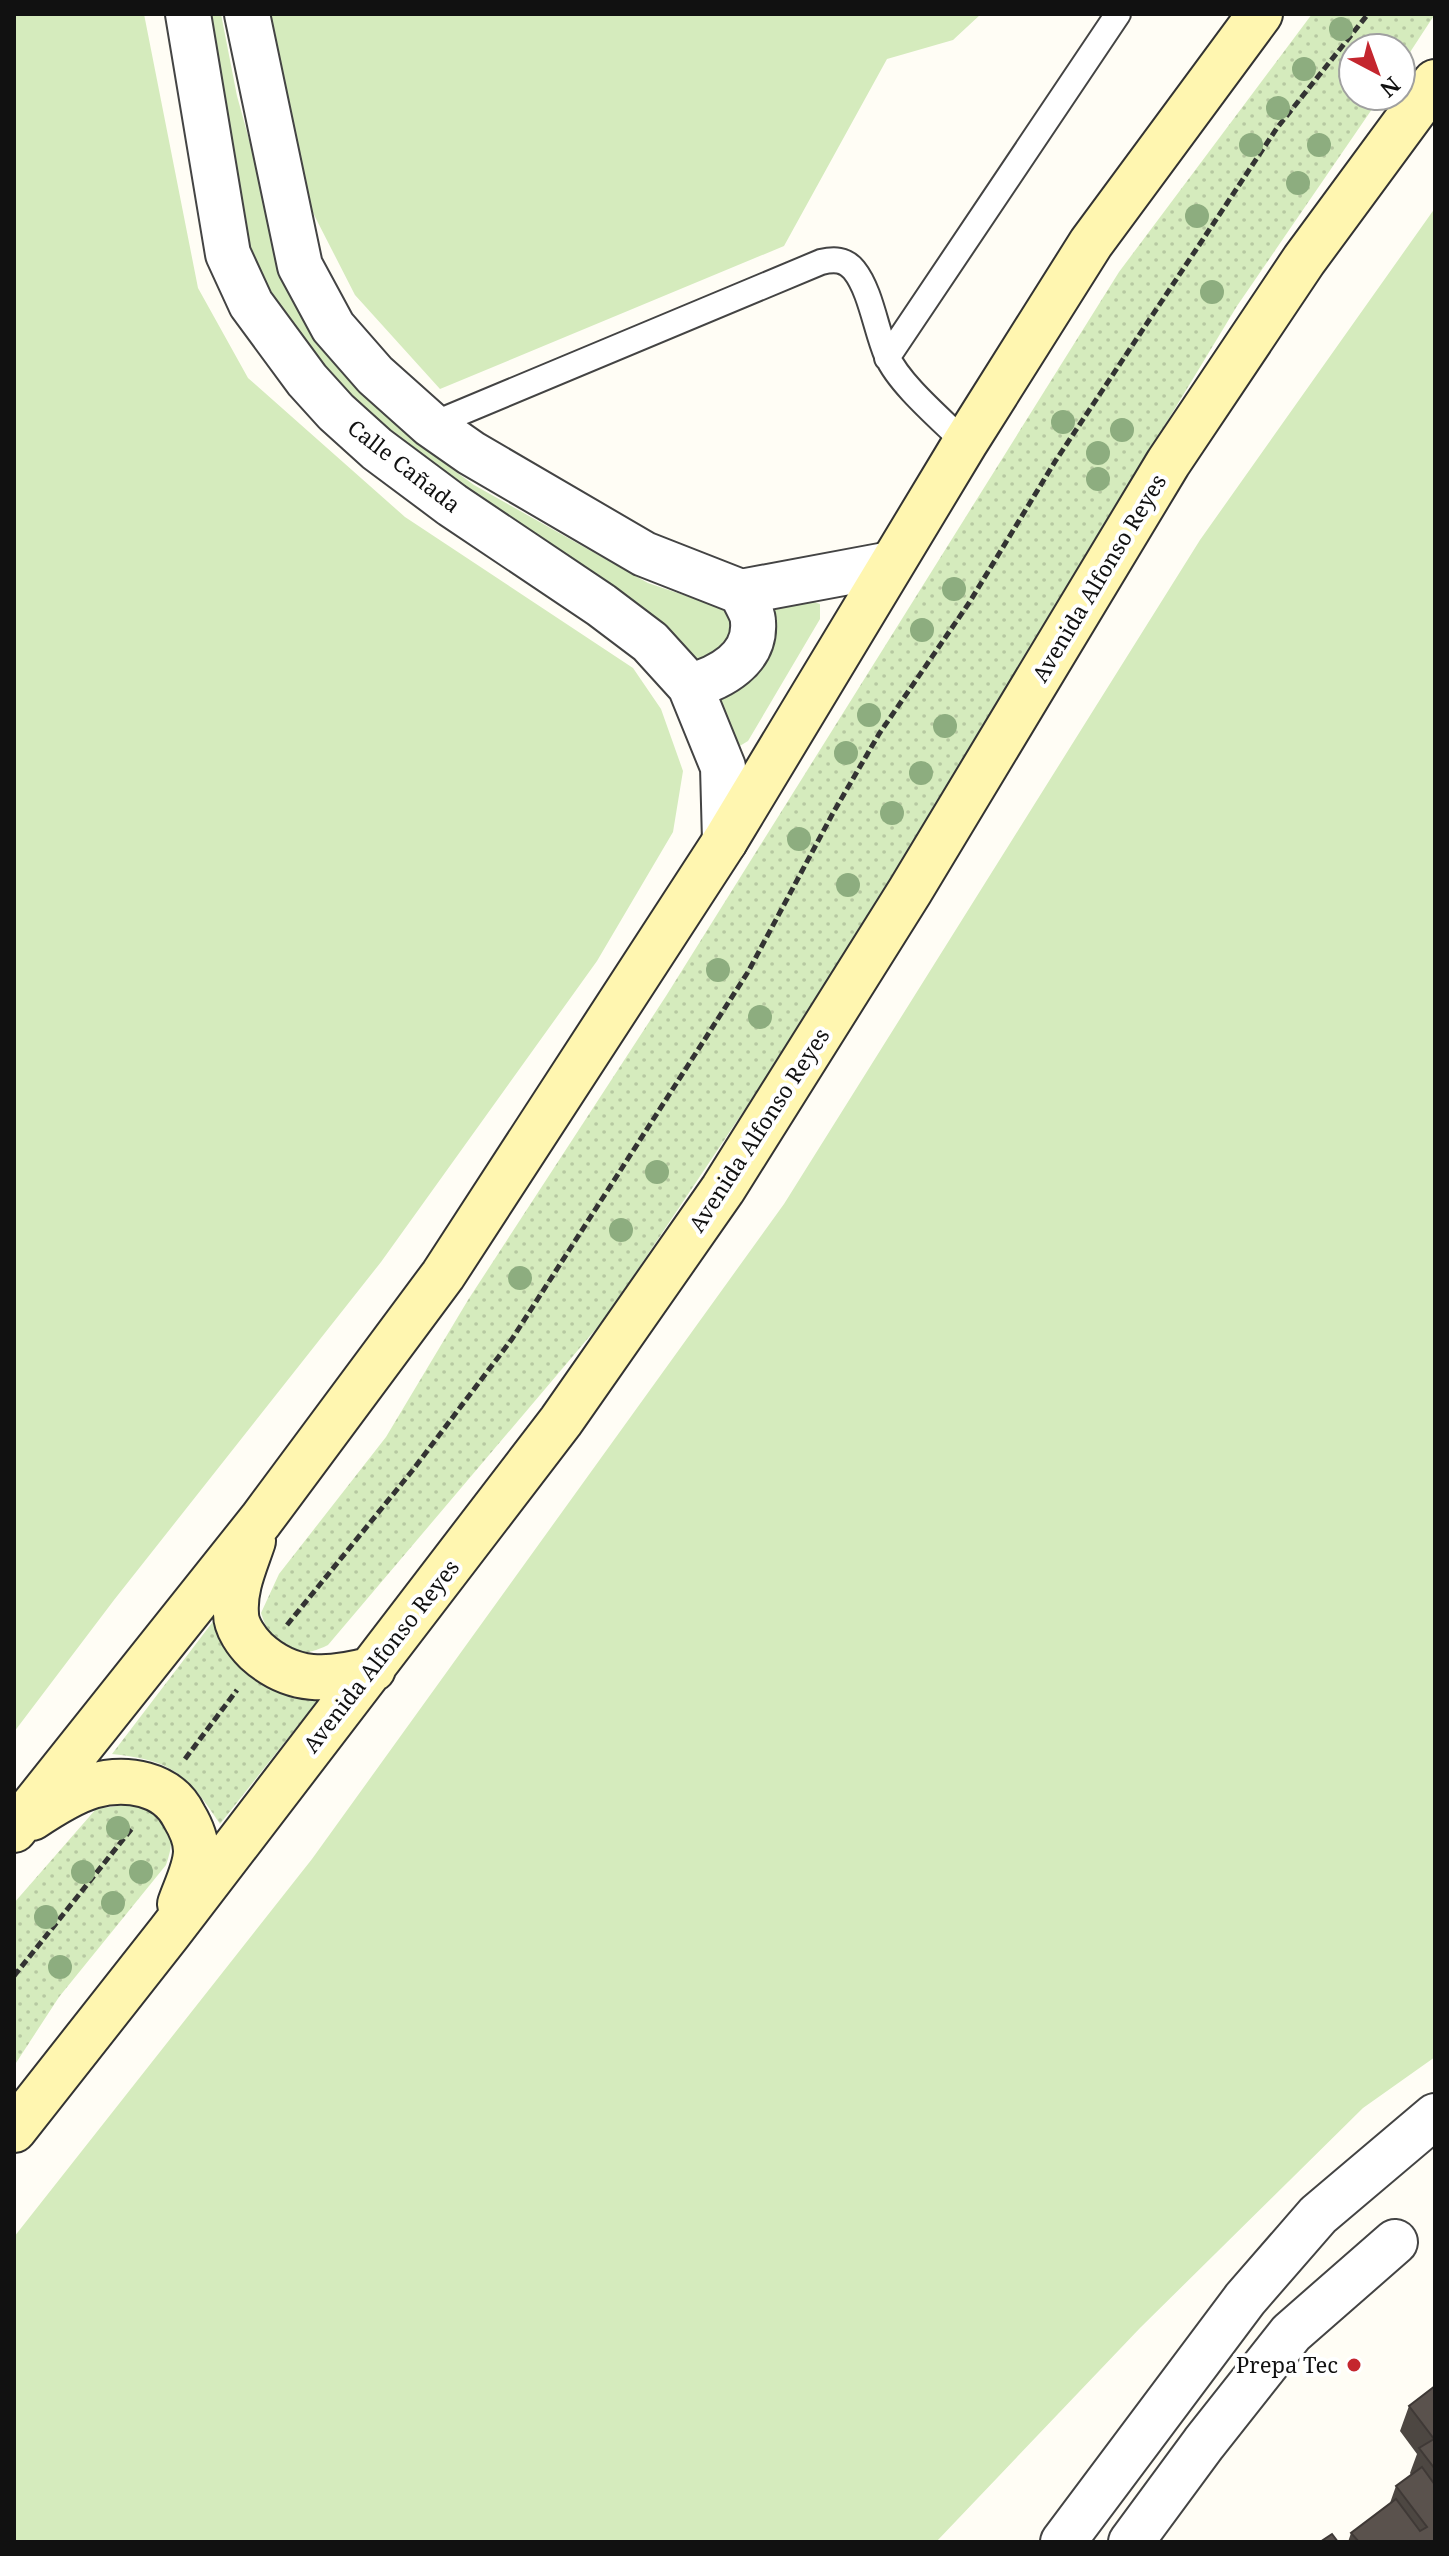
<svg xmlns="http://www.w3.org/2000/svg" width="1449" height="2556" font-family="'Noto Serif',serif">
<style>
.grass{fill:#d5ebbd}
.park{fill:url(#park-dots)}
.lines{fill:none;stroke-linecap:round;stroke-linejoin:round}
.service-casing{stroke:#444;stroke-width:28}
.minor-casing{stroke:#444;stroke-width:48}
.secondary-casing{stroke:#333;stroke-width:48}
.path{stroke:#333;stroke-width:5;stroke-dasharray:8 4;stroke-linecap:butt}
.service{stroke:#fff;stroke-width:24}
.minor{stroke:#fff;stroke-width:44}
.secondary{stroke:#fff6b0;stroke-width:44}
.tree{fill:#8dad7f}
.wall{fill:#4d4742}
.building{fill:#5a524d;stroke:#3f3936;stroke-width:2}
.poi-dot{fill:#c4262e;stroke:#fff;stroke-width:3}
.labels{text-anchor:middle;stroke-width:8;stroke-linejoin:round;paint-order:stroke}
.street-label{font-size:22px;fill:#111;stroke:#fff}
.poi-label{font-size:22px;fill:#111;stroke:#fff;text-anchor:end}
</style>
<defs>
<pattern id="park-dots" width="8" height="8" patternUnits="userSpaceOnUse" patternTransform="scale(2)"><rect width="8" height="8" fill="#d5ebbd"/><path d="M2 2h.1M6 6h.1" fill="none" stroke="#b6c8a1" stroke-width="1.8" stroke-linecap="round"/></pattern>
</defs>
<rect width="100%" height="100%" fill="#fffdf5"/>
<path class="grass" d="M 14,14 L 144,14 L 198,288 L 248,378 L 405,517 L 633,668 L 661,709 L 683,771 L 673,832 L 597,961 L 381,1262 L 114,1600 L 14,1732 Z
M 206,14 L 221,14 L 237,96 L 277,240 L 347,373 L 411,439 L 474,485 L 648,583 L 728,610 C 734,630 731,639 721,656 L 687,664 L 329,393 L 246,260 Z
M 265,14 L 981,14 L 953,40 L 887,59 L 784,246 L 440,389 L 355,295 L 311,209 L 273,84 Z
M 1435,208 L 1435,2057 L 1363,2108 L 1140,2328 L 936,2542 L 14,2542 L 14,2237 L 312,1859 L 784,1204 L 1200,540 Z
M 811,601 L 820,604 L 820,619 L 748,741 L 738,747 L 715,701 L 764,611 Z"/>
<path class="park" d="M 1312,14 L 1435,14 L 1401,66 L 1401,48 L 1353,48 L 1353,96 L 1381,96 L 1237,306 L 811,1010 L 606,1317 L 328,1645 C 291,1663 273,1650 261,1613 L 279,1574 L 386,1437 L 468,1300 L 666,996 L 1119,272 Z
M 221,1611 L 326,1690 L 220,1824 C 187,1774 172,1760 112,1754 Z
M 139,1803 C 169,1820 178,1831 166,1865 L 59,1997 L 14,2066 L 14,1903 L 96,1809 Z"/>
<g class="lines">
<g class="service-casing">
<path id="service" d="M 887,358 L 1118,14
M 431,425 L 821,262 C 834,259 845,259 854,270 C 871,291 876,331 887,356 C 899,384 942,420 965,443"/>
</g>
<g class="minor-casing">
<path id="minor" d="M 188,14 L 228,254 L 251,304 L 307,380 L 336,412 L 377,449 L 452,505 L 601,605 L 650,642 L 690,686 L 723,767 L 725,841
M 247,14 L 300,266 L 333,327 L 375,375 L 431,425 L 471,453 L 644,554 L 741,592 L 891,564
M 690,686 C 720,678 756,659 753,622 C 753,613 745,601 741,592
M 1063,2542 L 1245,2299 L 1318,2215 L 1435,2116
M 1131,2542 L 1204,2443 L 1291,2333 L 1395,2242"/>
</g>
<g class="secondary-casing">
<path id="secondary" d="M 253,1541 C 245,1565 234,1588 236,1614 C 236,1627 247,1642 256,1651 C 292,1684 329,1681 373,1669
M 32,1818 C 50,1806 72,1792 92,1786 C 126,1776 168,1783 184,1816 C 190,1826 196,1839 196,1851 C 196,1868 185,1889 180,1904
M 14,1830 L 261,1520 L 443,1275 L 725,841 L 965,443 L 1091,243 L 1260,14
M 14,2130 L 169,1933 L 561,1421 L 723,1189 L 910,891 L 1168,463 L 1304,260 L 1435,82"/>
</g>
<path class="path" d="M 287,1625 L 412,1471 L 512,1339 L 748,972 L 833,813 L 879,734 L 969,603 L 1056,460 L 1277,128 L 1368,14
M 185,1759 L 237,1690
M 14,1976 L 133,1827"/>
<use href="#service" class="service"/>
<use href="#minor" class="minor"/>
<use href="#secondary" class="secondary"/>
</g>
<g class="tree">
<circle cx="1341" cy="29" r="12"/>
<circle cx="1304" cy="69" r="12"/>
<circle cx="1278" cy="108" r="12"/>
<circle cx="1251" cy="145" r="12"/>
<circle cx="1319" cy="145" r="12"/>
<circle cx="1298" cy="183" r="12"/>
<circle cx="1197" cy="216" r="12"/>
<circle cx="1212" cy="292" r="12"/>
<circle cx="1063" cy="422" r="12"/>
<circle cx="1122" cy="430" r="12"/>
<circle cx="1098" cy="453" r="12"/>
<circle cx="1098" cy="479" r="12"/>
<circle cx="954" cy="589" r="12"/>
<circle cx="922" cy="630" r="12"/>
<circle cx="869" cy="715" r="12"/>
<circle cx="945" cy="726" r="12"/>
<circle cx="846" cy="753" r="12"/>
<circle cx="921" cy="773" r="12"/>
<circle cx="892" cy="813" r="12"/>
<circle cx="799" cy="839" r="12"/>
<circle cx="848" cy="885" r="12"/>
<circle cx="718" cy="970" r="12"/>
<circle cx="760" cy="1017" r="12"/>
<circle cx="657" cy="1172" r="12"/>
<circle cx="621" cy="1230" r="12"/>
<circle cx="520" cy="1278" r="12"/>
<circle cx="118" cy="1828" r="12"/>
<circle cx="83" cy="1872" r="12"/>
<circle cx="141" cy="1872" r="12"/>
<circle cx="113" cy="1903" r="12"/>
<circle cx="46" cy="1917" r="12"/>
<circle cx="60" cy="1967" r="12"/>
</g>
<path class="wall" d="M 1435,2386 L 1435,2542 L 1348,2542 L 1351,2533 L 1390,2503 L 1396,2486 L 1411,2475 L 1410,2473 L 1417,2454 L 1400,2431 L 1409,2406 Z"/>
<path class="building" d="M 1435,2386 L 1435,2469 L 1419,2448 L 1434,2439 L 1409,2406 Z
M 1422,2467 L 1435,2485 L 1435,2542 L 1359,2542 L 1351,2533 L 1396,2499 L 1420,2531 L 1427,2527 L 1396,2486 Z
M 1332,2534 L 1338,2542 L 1320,2542 Z"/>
<circle class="poi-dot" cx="1354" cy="2365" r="8"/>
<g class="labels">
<g class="street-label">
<text transform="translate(404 466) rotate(38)" y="8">Calle Cañada</text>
<text transform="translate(1099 578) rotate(-59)" y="8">Avenida Alfonso Reyes</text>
<text transform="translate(759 1130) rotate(-57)" y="8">Avenida Alfonso Reyes</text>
<text transform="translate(381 1656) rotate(-52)" y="8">Avenida Alfonso Reyes</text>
</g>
<g class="poi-label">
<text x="1338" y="2373">Prepa Tec</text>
</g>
</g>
<rect width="1449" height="2556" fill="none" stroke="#111111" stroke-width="32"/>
<g transform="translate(1377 72) rotate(139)"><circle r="38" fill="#ffffff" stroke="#a0a0a0" stroke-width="2"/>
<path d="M0-6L14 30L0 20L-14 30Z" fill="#c4262e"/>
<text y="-12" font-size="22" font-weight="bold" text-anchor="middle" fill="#111111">N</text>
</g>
</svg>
